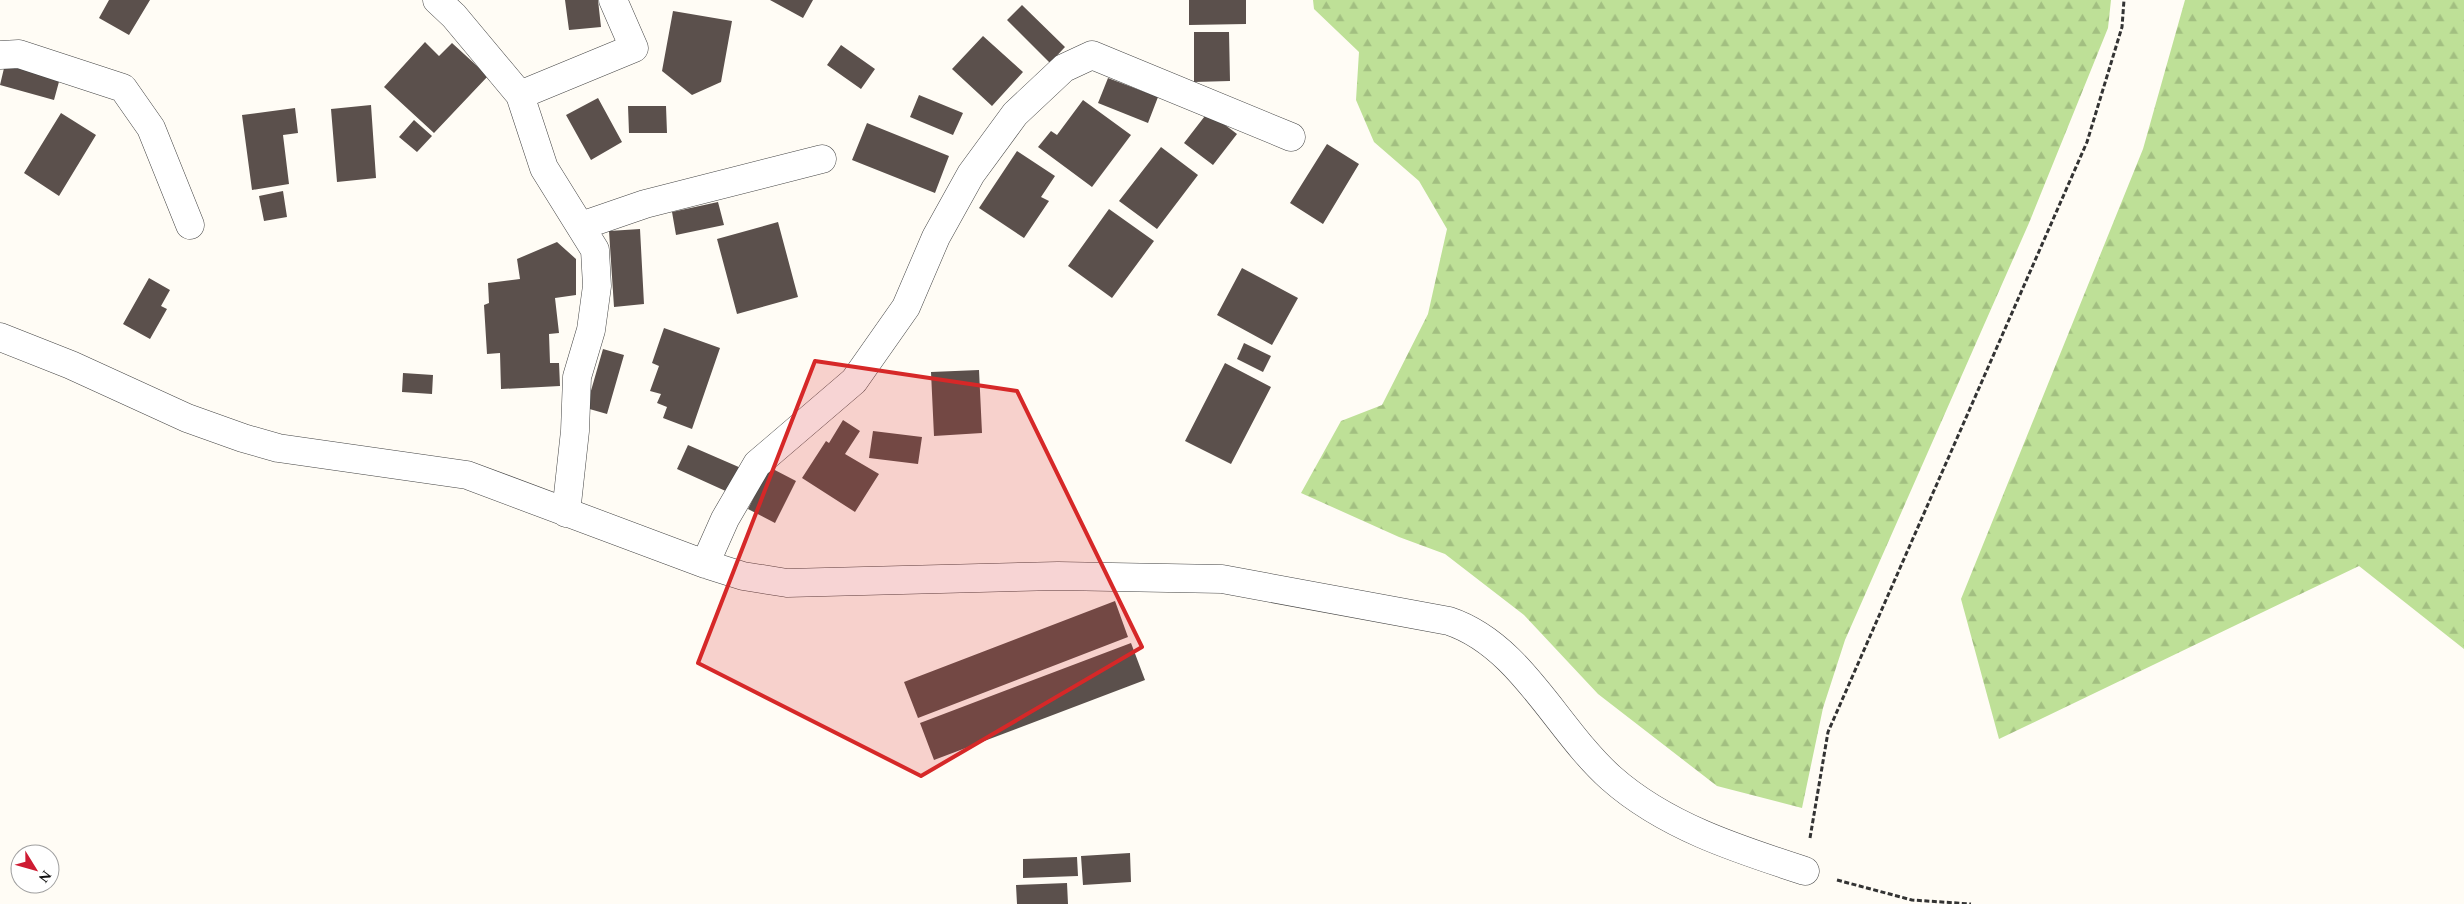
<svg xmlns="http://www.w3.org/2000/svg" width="2464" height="904" font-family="Spectral,serif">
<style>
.forest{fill:url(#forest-firs)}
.building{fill:#5b504c}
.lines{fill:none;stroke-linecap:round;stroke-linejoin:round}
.minor-casing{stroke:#444;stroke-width:29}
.path{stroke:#333;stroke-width:3;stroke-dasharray:5 2.5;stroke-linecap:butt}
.minor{stroke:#fff;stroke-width:28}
.marked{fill:#d62828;fill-opacity:0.2;stroke:#d62828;stroke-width:4;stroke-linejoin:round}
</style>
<defs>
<pattern id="forest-firs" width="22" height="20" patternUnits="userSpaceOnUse" patternTransform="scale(1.25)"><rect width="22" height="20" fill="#bee097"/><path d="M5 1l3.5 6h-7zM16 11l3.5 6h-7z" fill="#a2bf81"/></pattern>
</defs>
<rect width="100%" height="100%" fill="#fffcf5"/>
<path class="forest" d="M 1313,0 L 2111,0 L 2108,28 L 2029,223 L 1845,640 L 1823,708 L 1802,808 L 1717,786 L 1598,694 L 1524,615 L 1445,554 L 1399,537 L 1301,493 L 1341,421 L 1382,405 L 1428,314 L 1447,229 L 1419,181 L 1374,142 L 1356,100 L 1359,52 L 1314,9 Z
M 2185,0 L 2464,0 L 2464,649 L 2359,566 L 1999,739 L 1961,599 L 2143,149 Z"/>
<path class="building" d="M 109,0 L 150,0 L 129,35 L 99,18 Z
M 565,0 L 598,0 L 601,27 L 569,30 Z
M 770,0 L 813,0 L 803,18 Z
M 1189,0 L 1246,0 L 1246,24 L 1189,25 Z
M 1022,5 L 1065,47 L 1050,63 L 1007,20 Z
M 673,11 L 732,21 L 721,82 L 692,95 L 662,71 Z
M 1194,32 L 1229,32 L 1230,81 L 1194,82 Z
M 983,36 L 1023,72 L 992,106 L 952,69 Z
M 425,42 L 439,56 L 452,43 L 488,76 L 434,133 L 384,87 Z
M 841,45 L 875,69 L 861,89 L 827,65 Z
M 5,64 L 60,78 L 54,100 L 0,85 Z
M 1108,78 L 1158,97 L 1148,123 L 1098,103 Z
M 919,95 L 963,113 L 953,135 L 910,117 Z
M 598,98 L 622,142 L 591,160 L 566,115 Z
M 1083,100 L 1131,135 L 1092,187 L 1038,147 L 1051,131 L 1057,135 Z
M 371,105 L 376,178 L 337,182 L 331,109 Z
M 628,106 L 666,106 L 667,133 L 629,133 Z
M 295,108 L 298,133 L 283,135 L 289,184 L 252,190 L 242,115 Z
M 1208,112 L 1237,134 L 1213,165 L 1184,143 Z
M 61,113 L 96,135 L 59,196 L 24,173 Z
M 414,120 L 432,136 L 417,152 L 399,137 Z
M 867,123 L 949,156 L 935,193 L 852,160 Z
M 1327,144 L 1359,164 L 1323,224 L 1290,203 Z
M 1161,147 L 1198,175 L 1157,229 L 1119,201 Z
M 1017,151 L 1055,176 L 1041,197 L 1049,201 L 1024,238 L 979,208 Z
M 283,191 L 287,217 L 264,221 L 259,196 Z
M 718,202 L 724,225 L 676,235 L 672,212 Z
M 1109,209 L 1154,241 L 1112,298 L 1068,266 Z
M 778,222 L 798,297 L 737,314 L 717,239 Z
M 640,229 L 644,304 L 614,307 L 609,231 Z
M 557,242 L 576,259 L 576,295 L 555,298 L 559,333 L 549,334 L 550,363 L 559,363 L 560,386 L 501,389 L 500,353 L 487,354 L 484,305 L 489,303 L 488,283 L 520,279 L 517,259 Z
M 1242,268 L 1298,298 L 1272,345 L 1217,315 Z
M 149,278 L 170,290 L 161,306 L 167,309 L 150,339 L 123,324 Z
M 664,328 L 720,348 L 692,429 L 663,418 L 667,407 L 657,403 L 661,394 L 650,391 L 659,366 L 652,363 Z
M 1244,343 L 1271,356 L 1263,372 L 1237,359 Z
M 603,349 L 624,355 L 607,414 L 586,408 Z
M 1225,363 L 1271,387 L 1231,464 L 1185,441 Z
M 979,370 L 982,433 L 934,436 L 931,372 Z
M 403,373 L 433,375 L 432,394 L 402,392 Z
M 843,420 L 860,431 L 845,454 L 879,474 L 855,512 L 802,478 L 826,441 L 829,443 Z
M 873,431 L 922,437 L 918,464 L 869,458 Z
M 688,445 L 741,468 L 730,493 L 677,469 Z
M 769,467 L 796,481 L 775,523 L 748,509 Z
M 1115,601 L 1128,637 L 918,718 L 904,682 Z
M 1131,643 L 1145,680 L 934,760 L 920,723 Z
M 1130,853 L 1131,882 L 1083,885 L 1081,856 Z
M 1077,857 L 1078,876 L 1023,878 L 1023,859 Z
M 1067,883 L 1068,904 L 1017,904 L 1016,885 Z"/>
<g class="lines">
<g class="minor-casing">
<path id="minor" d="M 437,0 L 454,16 L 520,95 L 544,168 L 595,250 L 597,286 L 591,330 L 577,377 L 575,431 L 566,513
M 0,55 L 19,54 L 123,88 L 151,128 L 190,225
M 520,95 L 634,48 L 613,0
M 581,226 L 645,204 L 822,159
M 0,337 L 71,365 L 187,418 L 243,438 L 278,448 L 467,475 L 705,564 L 743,576 L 787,583 L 1058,576 L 1222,579 L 1449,621 C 1521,645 1556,729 1611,778 C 1665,826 1737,849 1805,871
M 705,564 L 725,519 L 757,464 L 854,381 L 906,307 L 936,237 L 971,174 L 1015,114 L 1064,68 L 1092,55 L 1291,137"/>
</g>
<path class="path" d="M 1810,838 L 1828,732 L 2087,142 L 2122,27 L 2124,0
M 1837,880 L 1912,900 L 1971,904"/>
<use href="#minor" class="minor"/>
</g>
<path class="marked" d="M 815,361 L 1017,391 L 1142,647 L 921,776 L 698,663 Z"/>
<g transform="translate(35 869) rotate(127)"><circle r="24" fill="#ffffff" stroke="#a0a0a0"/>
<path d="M0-4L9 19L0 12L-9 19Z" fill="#ce1b32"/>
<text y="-8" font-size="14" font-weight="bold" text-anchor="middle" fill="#111111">N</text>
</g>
</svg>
